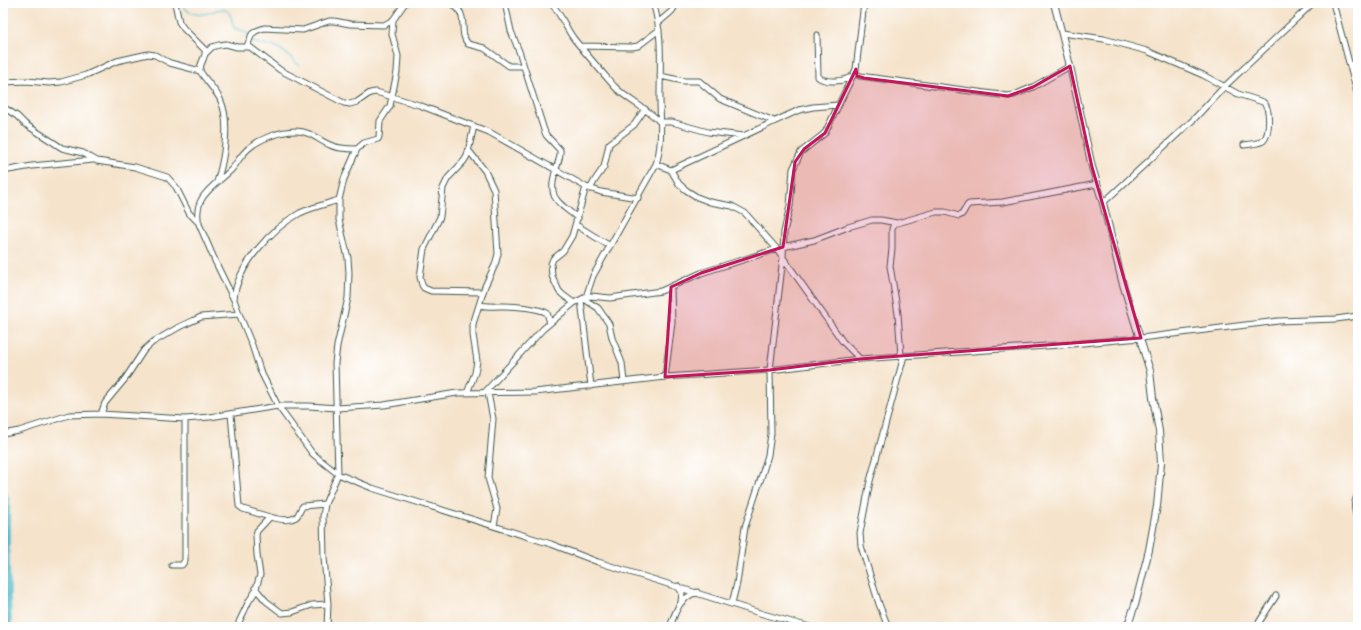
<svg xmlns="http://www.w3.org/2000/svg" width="1361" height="630" font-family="Delius,sans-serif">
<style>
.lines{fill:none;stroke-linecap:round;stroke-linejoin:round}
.stream{stroke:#52bdcd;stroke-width:1.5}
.river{stroke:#52bdcd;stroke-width:10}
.minor-casing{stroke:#3f564b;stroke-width:7}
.tertiary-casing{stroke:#3f564b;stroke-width:8}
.minor{stroke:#fff;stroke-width:5}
.tertiary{stroke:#fff;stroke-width:6}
.marked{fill:#c2185b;fill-opacity:0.2;stroke:#c2185b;stroke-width:3;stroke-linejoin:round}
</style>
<rect width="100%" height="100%" fill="#fff"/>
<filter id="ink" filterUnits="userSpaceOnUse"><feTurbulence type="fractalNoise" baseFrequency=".025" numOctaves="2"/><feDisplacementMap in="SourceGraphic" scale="8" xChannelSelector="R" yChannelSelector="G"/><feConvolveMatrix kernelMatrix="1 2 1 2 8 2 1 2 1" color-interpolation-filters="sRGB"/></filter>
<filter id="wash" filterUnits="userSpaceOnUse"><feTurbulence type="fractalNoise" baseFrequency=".012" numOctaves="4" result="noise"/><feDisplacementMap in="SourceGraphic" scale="16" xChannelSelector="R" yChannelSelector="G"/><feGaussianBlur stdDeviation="0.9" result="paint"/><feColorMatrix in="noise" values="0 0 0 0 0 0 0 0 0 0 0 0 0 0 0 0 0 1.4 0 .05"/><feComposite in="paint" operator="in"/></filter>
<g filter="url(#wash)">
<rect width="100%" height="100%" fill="#f5e3cb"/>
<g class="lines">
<path class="stream" d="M 180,3 C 200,29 216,2 227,11 C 233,15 231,23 234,28 L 246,32 L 249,37
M 251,40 C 257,46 268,43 276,47 C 285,51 291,58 299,65"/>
<path class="river" d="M 3,496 L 5,502 L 5,570 L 7,627"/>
</g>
</g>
<g filter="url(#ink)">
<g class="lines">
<g class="minor-casing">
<path id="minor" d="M 175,3 L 179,22 L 184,29 L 205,50 C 207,57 199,63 200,71 C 206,81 215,89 220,99 C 231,121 224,160 217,182
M 451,3 C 471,16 457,31 468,44 L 484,48 L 509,66 L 523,66
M 505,3 L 511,31 L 520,54 L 544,130 L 546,135 L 560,150 C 561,157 558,162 556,169 C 547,198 556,201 578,218
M 551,3 C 561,14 565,27 574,39 C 587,55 601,71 614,86 C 628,101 647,108 660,122 L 672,122 L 708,132 L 744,136
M 864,3 L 856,69 L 856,74 L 860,76 L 1008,96 L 1014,95 L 1033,87 L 1070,66
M 1333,3 L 1358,96
M 658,23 L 672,11 L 677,3
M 1062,33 L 1104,39 L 1147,51 L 1203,75 L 1238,94 L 1263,102 C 1271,108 1270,135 1263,141 C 1258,144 1249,144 1244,145
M 817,35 L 818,77 C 826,83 844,82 852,76
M 247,46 L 252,34 L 256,31 L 264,28 L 303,30 L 329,21 L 334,21 L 350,24 L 384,25 L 393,20
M 580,46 L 632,47 L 638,46 L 659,30
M 206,53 L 212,47 L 219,45 L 226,44 L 237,47 L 250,47 L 280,70 L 344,103 L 350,104 L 357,102 L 370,93 L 376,92 L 419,105 L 489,132 L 586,187 L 601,192 L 638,198
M 660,76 L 684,81 L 699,81 L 720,99 L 774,121
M 3,82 L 27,81 L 49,83 L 61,82 L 86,75 L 117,61 L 148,54 L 155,55 L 170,63 L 200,71
M 3,107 L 17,116 L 25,124 L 62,148 L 83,153 L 97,161 L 135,167 L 167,177 L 176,187 L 189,213 L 199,223
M 474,126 L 467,156 L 464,161 L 448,178 L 443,188 L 440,217 L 424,249 L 420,277 L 422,285 L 424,288 L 431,291 L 483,292
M 357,149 C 348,149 338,149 330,145 C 318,140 310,131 296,131 C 279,131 255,140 244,153 C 239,158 236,165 231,170 C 215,186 192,196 199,224 L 216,263 L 234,300 L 240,316 L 252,345 L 260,370 L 278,406 L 312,453 L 319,459 L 338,474 L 372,488 L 551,544 L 598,562 L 763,614 L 810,627
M 656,164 L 671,170 L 679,184 L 686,190 L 697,197 L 710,202 L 732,206 L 745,213 L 777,249 L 843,342 L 860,359
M 671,170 L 799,110 L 813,107 L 838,105
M 3,171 L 32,166 L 93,160
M 590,189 L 595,180 L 604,167 L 609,144 L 634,125 L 645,109
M 1103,203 L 1194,119 L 1224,87 L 1313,3
M 576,225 L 610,246
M 783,247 L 814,240 L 848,227 L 872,220 L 881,220 L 897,223
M 586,297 L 591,296 L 610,298 L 661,291 L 701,273 L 777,249
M 234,299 C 237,266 272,228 300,213 C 312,207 326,204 339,200
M 584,299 L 598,308 L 609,324 L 612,338 L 622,363 L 624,382
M 581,300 L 591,386
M 574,303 L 563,295 L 559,291 L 552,276 L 551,264 L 553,259 L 563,251 L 572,236 L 586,187
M 479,305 C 488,307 497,306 505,306 C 515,306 538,308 547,313 L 550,323
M 901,356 L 898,314 L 890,266 L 892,249 L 892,229 L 894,224 L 936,212 L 945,212 L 959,216 C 965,214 964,207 969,204 L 1003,202 L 1097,184
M 665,377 L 672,323 L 671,287
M 467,393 L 475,373 L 477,361 L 473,335 L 473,324 L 485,286 L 495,265 L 498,254 L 494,190 L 485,171 L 469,151
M 484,393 L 543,329 L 574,303 L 586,297 L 593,276 L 656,164 C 663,143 660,119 660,97 C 660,66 663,33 653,3
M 488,393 L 493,419 L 488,478 L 497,509 L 494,526
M 101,414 L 105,403 L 125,379 L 144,350 L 153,342 L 179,327 L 201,317 L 239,314
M 231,414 L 239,506 L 243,509 L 270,517 L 257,531 L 256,535 L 257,555 L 260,575 L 255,592 L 249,601 L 239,622 L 239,627
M 3,434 L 19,431 L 69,415 L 101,414 L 185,419 L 210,417 L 278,406 L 309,406 L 337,408 L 384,405 L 457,393 L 535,392 L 665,377 L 770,370 L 860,359 L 1060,345 L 1141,338 L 1278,321 L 1336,319 L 1358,316
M 1358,495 C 1352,504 1355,512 1358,521
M 270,517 C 277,519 289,522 296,517 C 299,515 300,509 303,506 L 325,504
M 172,565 L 182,565 L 185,560 L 185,419
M 678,586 L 682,593 L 681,602
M 255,588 L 266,601 L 282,613 L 292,612 L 312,605 L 328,604
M 732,603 L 737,583 L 745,527 L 761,478 L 768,455 L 771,434 L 770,370 L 783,257 L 784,232 L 790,206 L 793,169 L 801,152 L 825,133 L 856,69
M 327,627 L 328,604 L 324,557 L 323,516 L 325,504 L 338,474 L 335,363 L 337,346 L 348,298 L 349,273 L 348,258 L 339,220 L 339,200 L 344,179 L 357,149 L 364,143 L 378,139 L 379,137 L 380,121 L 390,106 L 397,72 L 398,56 L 392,34 L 393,20 L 405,3
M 670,627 C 676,610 679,599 697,592
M 888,627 L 879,604 L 861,546 L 860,533 L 870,481 L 904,356
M 1256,627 L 1276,596"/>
</g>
<g class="tertiary-casing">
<path id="tertiary" d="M 1054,3 L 1070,66 L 1092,167 L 1103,203 L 1122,281 L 1150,371 L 1153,398 L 1159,431 L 1161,463 L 1157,506 L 1149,550 L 1135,605 L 1127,627"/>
</g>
<use href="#minor" class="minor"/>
<use href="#tertiary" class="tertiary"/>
</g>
</g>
<path class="marked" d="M 1070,66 L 1092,167 L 1141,338 L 860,359 L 770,370 L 665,377 L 671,287 L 701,273 L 783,247 L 795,162 L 804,149 L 825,133 L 856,69 L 857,76 L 864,78 L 1008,96 L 1033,87 Z"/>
<rect width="1361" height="630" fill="none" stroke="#fff" stroke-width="16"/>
</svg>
